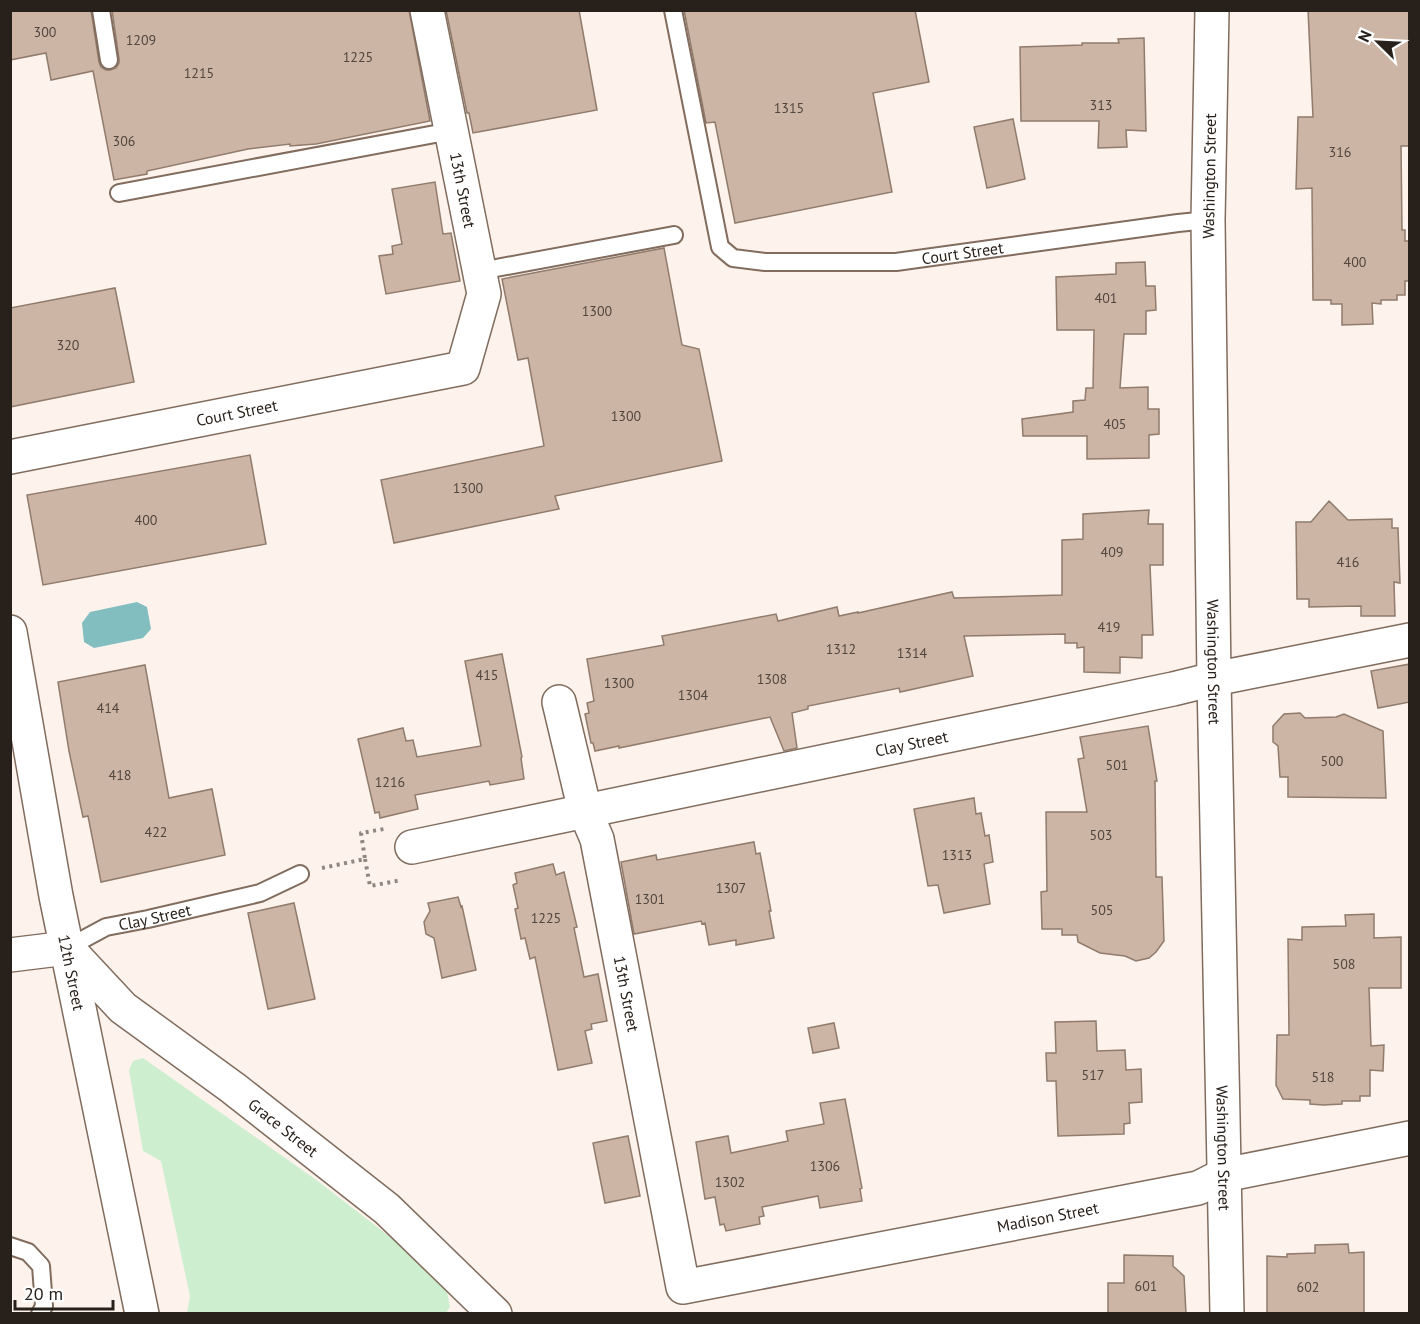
<svg xmlns="http://www.w3.org/2000/svg" width="1420" height="1324" font-family="'PT Sans',sans-serif">
<style>
.green{fill:#cdeecf}
.water{fill:#82bdc0}
.building{fill:#cdb5a5;stroke:#907b6c;stroke-width:1.5}
.lines{fill:none;stroke-linecap:round;stroke-linejoin:round}
.service-casing{stroke:#816c5e;stroke-width:20}
.minor-casing{stroke:#816c5e;stroke-width:36}
.tertiary-casing{stroke:#816c5e;stroke-width:36}
.secondary-casing{stroke:#816c5e;stroke-width:36}
.path{stroke:#8f8680;stroke-width:4;stroke-dasharray:3 4.5;stroke-linecap:butt}
.service{stroke:#fff;stroke-width:16}
.minor{stroke:#fff;stroke-width:33}
.tertiary{stroke:#fff;stroke-width:33}
.secondary{stroke:#fff;stroke-width:33}
.labels{text-anchor:middle;stroke-width:4.5;stroke-linejoin:round;paint-order:stroke}
.number-label{font-size:14px;fill:#51453d}
.street-label{font-size:16px;fill:#28201a;stroke:#fff}
</style>
<rect width="100%" height="100%" fill="#fdf3ec"/>
<path class="green" d="M 143,1058 L 315,1179 L 385,1233 L 446,1287 L 450,1307 L 446,1313 L 187,1313 L 190,1296 L 161,1161 L 143,1151 L 129,1070 L 133,1061 Z"/>
<path class="water" d="M 137,602 L 147,607 L 151,629 L 143,638 L 94,648 L 84,642 L 82,623 L 90,612 Z"/>
<path class="building" d="M 10,10 L 91,10 L 99,62 L 101,67 L 106,70 L 110,70 L 116,68 L 119,63 L 119,59 L 112,10 L 409,10 L 430,121 L 316,144 L 290,146 L 290,144 L 248,149 L 147,171 L 147,174 L 114,180 L 93,71 L 51,80 L 46,53 L 10,60 Z
M 446,10 L 579,10 L 597,110 L 473,133 L 469,113 L 467,113 Z
M 684,10 L 915,10 L 929,82 L 873,93 L 892,192 L 735,223 L 715,122 L 706,123 Z
M 1308,10 L 1410,10 L 1410,146 L 1401,146 L 1402,230 L 1405,230 L 1405,241 L 1410,241 L 1410,281 L 1405,281 L 1405,295 L 1397,295 L 1397,300 L 1381,300 L 1381,304 L 1372,303 L 1373,324 L 1342,325 L 1342,304 L 1331,304 L 1331,300 L 1313,300 L 1312,188 L 1296,189 L 1298,117 L 1313,117 Z
M 1144,38 L 1146,131 L 1126,130 L 1127,147 L 1098,148 L 1099,121 L 1021,121 L 1020,47 L 1082,45 L 1082,43 L 1119,43 L 1118,39 Z
M 1013,119 L 1025,179 L 987,188 L 974,127 Z
M 435,182 L 443,234 L 451,233 L 460,281 L 386,294 L 379,256 L 393,254 L 392,246 L 402,244 L 392,189 Z
M 664,248 L 682,345 L 699,349 L 722,461 L 555,496 L 559,509 L 394,543 L 381,480 L 544,446 L 528,358 L 518,360 L 502,279 Z
M 1145,262 L 1146,286 L 1155,286 L 1156,310 L 1146,311 L 1146,334 L 1124,334 L 1120,388 L 1148,387 L 1148,409 L 1159,409 L 1159,434 L 1149,435 L 1149,458 L 1087,459 L 1087,436 L 1023,436 L 1022,419 L 1073,412 L 1073,401 L 1085,400 L 1086,388 L 1093,388 L 1094,330 L 1057,330 L 1056,277 L 1116,274 L 1116,263 Z
M 115,288 L 134,382 L 10,407 L 10,308 Z
M 250,455 L 266,544 L 43,585 L 27,495 Z
M 1329,501 L 1348,520 L 1392,519 L 1392,528 L 1398,528 L 1400,583 L 1394,582 L 1395,616 L 1361,616 L 1361,606 L 1309,607 L 1309,599 L 1297,599 L 1296,522 L 1311,522 Z
M 1149,510 L 1148,524 L 1163,524 L 1163,565 L 1150,565 L 1153,635 L 1142,635 L 1142,658 L 1120,657 L 1120,673 L 1084,672 L 1084,647 L 1077,648 L 1077,643 L 1065,643 L 1065,634 L 964,636 L 973,676 L 900,692 L 899,688 L 808,706 L 808,709 L 792,713 L 797,748 L 784,751 L 770,717 L 619,748 L 619,746 L 595,751 L 593,743 L 591,743 L 585,714 L 589,713 L 587,703 L 594,701 L 587,659 L 664,645 L 662,636 L 776,614 L 778,621 L 837,607 L 839,616 L 858,612 L 858,613 L 952,592 L 954,598 L 1062,595 L 1062,540 L 1083,539 L 1083,514 Z
M 502,654 L 522,757 L 521,758 L 524,779 L 490,785 L 489,781 L 415,795 L 418,809 L 380,818 L 379,812 L 375,813 L 358,739 L 403,728 L 406,741 L 413,740 L 417,757 L 481,746 L 465,661 Z
M 1410,664 L 1410,702 L 1378,708 L 1371,671 Z
M 145,665 L 169,798 L 212,789 L 225,855 L 101,882 L 88,816 L 83,817 L 69,751 L 58,682 Z
M 1300,713 L 1305,718 L 1336,717 L 1344,714 L 1383,731 L 1386,798 L 1288,797 L 1288,777 L 1280,777 L 1278,746 L 1273,742 L 1273,726 L 1284,714 Z
M 1148,726 L 1157,781 L 1155,781 L 1156,877 L 1162,877 L 1164,941 L 1156,952 L 1149,958 L 1136,961 L 1125,956 L 1100,953 L 1078,942 L 1077,935 L 1062,935 L 1062,929 L 1042,929 L 1041,892 L 1047,891 L 1046,812 L 1087,812 L 1078,759 L 1084,758 L 1080,737 Z
M 974,798 L 976,814 L 981,813 L 985,836 L 989,835 L 993,862 L 984,864 L 990,904 L 944,913 L 938,885 L 928,886 L 914,809 Z
M 754,842 L 756,854 L 760,853 L 771,911 L 769,911 L 774,938 L 736,945 L 736,940 L 709,945 L 705,923 L 702,924 L 701,921 L 634,934 L 621,862 L 656,855 L 657,860 Z
M 553,864 L 556,875 L 564,872 L 577,927 L 574,928 L 584,977 L 598,974 L 607,1021 L 591,1024 L 592,1029 L 585,1031 L 592,1063 L 558,1070 L 535,957 L 530,959 L 525,938 L 521,939 L 515,909 L 518,908 L 513,885 L 517,883 L 515,873 Z
M 458,897 L 461,907 L 462,906 L 476,970 L 442,978 L 434,938 L 426,934 L 424,922 L 430,911 L 428,903 Z
M 294,903 L 315,999 L 268,1009 L 248,913 Z
M 1374,914 L 1374,938 L 1401,937 L 1401,988 L 1369,988 L 1371,1046 L 1384,1045 L 1383,1071 L 1370,1070 L 1370,1096 L 1360,1096 L 1360,1101 L 1342,1101 L 1342,1104 L 1323,1105 L 1310,1104 L 1310,1100 L 1283,1099 L 1276,1085 L 1277,1035 L 1289,1035 L 1288,939 L 1302,940 L 1302,927 L 1346,926 L 1345,915 Z
M 1096,1021 L 1097,1051 L 1125,1050 L 1126,1070 L 1141,1069 L 1142,1102 L 1129,1103 L 1130,1123 L 1124,1124 L 1124,1134 L 1058,1136 L 1056,1081 L 1047,1081 L 1046,1053 L 1056,1053 L 1055,1022 Z
M 834,1023 L 839,1048 L 813,1053 L 808,1028 Z
M 845,1099 L 862,1188 L 860,1189 L 862,1201 L 820,1208 L 818,1196 L 762,1207 L 764,1216 L 759,1217 L 760,1224 L 726,1231 L 724,1224 L 720,1225 L 715,1197 L 705,1199 L 696,1142 L 728,1136 L 731,1153 L 788,1141 L 786,1131 L 824,1124 L 820,1103 Z
M 628,1136 L 640,1196 L 605,1203 L 593,1143 Z
M 1348,1244 L 1349,1253 L 1364,1252 L 1364,1314 L 1267,1314 L 1267,1256 L 1287,1257 L 1287,1254 L 1315,1253 L 1315,1245 Z
M 1124,1255 L 1173,1256 L 1173,1266 L 1184,1276 L 1186,1314 L 1108,1314 L 1108,1283 L 1124,1283 Z"/>
<g class="lines">
<g class="service-casing">
<g id="service">
<path d="M 101,10 L 109,60"/>
<path id="s1" d="M 673,10 L 720,247 L 733,258 L 765,262 L 896,262 L 1178,223 L 1208,220"/>
<path d="M 119,193 L 451,131"/>
<path d="M 480,271 L 674,235"/>
<path id="s2" d="M 67,948 L 106,927 L 148,919 L 260,893 L 300,874"/>
<path d="M 10,1246 L 28,1252 L 41,1266 L 44,1306 L 40,1314"/>
</g>
</g>
<g class="minor-casing">
<g id="minor">
<path id="s3" d="M 1212,10 L 1208,220 L 1214,679 L 1227,1314"/>
<path id="s4" d="M 10,457 L 463,368 L 484,294 L 427,10"/>
<path id="s5" d="M 559,702 L 585,811 L 597,839 L 683,1287 L 1198,1188 L 1224,1175 L 1410,1138"/>
<path id="s6" d="M 412,847 L 1173,689 L 1214,679 L 1410,640"/>
</g>
</g>
<g class="tertiary-casing">
<path id="tertiary" d="M 10,955 L 67,948"/>
</g>
<g class="secondary-casing">
<g id="secondary">
<path id="s7" d="M 10,632 L 56,896 L 142,1314"/>
<path id="s8" d="M 67,948 L 123,1008 L 233,1088 L 387,1209 L 495,1314"/>
</g>
</g>
<path class="path" d="M 365,859 L 370,886 L 402,880
M 322,868 L 365,859 L 361,833 L 384,829"/>
<use href="#service" class="service"/>
<use href="#minor" class="minor"/>
<use href="#tertiary" class="tertiary"/>
<use href="#secondary" class="secondary"/>
</g>
<g class="labels">
<g class="number-label">
<text x="45" y="37">300</text>
<text x="141" y="45">1209</text>
<text x="358" y="62">1225</text>
<text x="199" y="78">1215</text>
<text x="1101" y="110">313</text>
<text x="789" y="113">1315</text>
<text x="124" y="146">306</text>
<text x="1340" y="157">316</text>
<text x="1355" y="267">400</text>
<text x="1106" y="303">401</text>
<text x="597" y="316">1300</text>
<text x="68" y="350">320</text>
<text x="626" y="421">1300</text>
<text x="1115" y="429">405</text>
<text x="468" y="493">1300</text>
<text x="146" y="525">400</text>
<text x="1112" y="557">409</text>
<text x="1348" y="567">416</text>
<text x="1109" y="632">419</text>
<text x="841" y="654">1312</text>
<text x="912" y="658">1314</text>
<text x="487" y="680">415</text>
<text x="772" y="684">1308</text>
<text x="619" y="688">1300</text>
<text x="693" y="700">1304</text>
<text x="108" y="713">414</text>
<text x="1332" y="766">500</text>
<text x="1117" y="770">501</text>
<text x="120" y="780">418</text>
<text x="390" y="787">1216</text>
<text x="156" y="837">422</text>
<text x="1101" y="840">503</text>
<text x="957" y="860">1313</text>
<text x="731" y="893">1307</text>
<text x="650" y="904">1301</text>
<text x="1102" y="915">505</text>
<text x="546" y="923">1225</text>
<text x="1344" y="969">508</text>
<text x="1093" y="1080">517</text>
<text x="1323" y="1082">518</text>
<text x="825" y="1171">1306</text>
<text x="730" y="1187">1302</text>
<text x="1146" y="1291">601</text>
<text x="1308" y="1292">602</text>
</g>
<g class="street-label">
<text transform="translate(1209 176) rotate(-89)" y="6">Washington Street</text>
<text transform="translate(463 190) rotate(79)" y="6">13th Street</text>
<text dy="6" stroke="none"><textPath href="#s1" startOffset="489">Court Street</textPath></text>
<text dy="6" stroke="none"><textPath href="#s4" startOffset="231">Court Street</textPath></text>
<text dy="6" stroke="none"><textPath href="#s3" startOffset="652">Washington Street</textPath></text>
<text dy="6" stroke="none"><textPath href="#s6" startOffset="510">Clay Street</textPath></text>
<text dy="6" stroke="none"><textPath href="#s2" startOffset="94">Clay Street</textPath></text>
<text dy="6" stroke="none"><textPath href="#s7" startOffset="346">12th Street</textPath></text>
<text dy="6" stroke="none"><textPath href="#s5" startOffset="300">13th Street</textPath></text>
<text dy="6" stroke="none"><textPath href="#s8" startOffset="282">Grace Street</textPath></text>
<text dy="6" stroke="none"><textPath href="#s3" startOffset="1138">Washington Street</textPath></text>
<text dy="6" stroke="none"><textPath href="#s5" startOffset="970">Madison Street</textPath></text>
</g>
</g>
<rect width="1420" height="1324" fill="none" stroke="#28201a" stroke-width="24"/>
<g transform="translate(1378 42) rotate(294)" stroke="#ffffff" stroke-width="4.5" paint-order="stroke">
<path d="M0-4.5L10 22L0 15L-10 22Z" fill="#28201a"/>
<text y="-9" font-size="16" font-weight="bold" text-anchor="middle" fill="#28201a">N</text>
</g>
<path d="M15 1300v9h98v-9" fill="none" stroke="#28201a" stroke-width="3"/>
<text x="24" y="1300" font-size="18" fill="#28201a" stroke="#ffffff" stroke-width="4.5" paint-order="stroke">20 m</text>
</svg>
